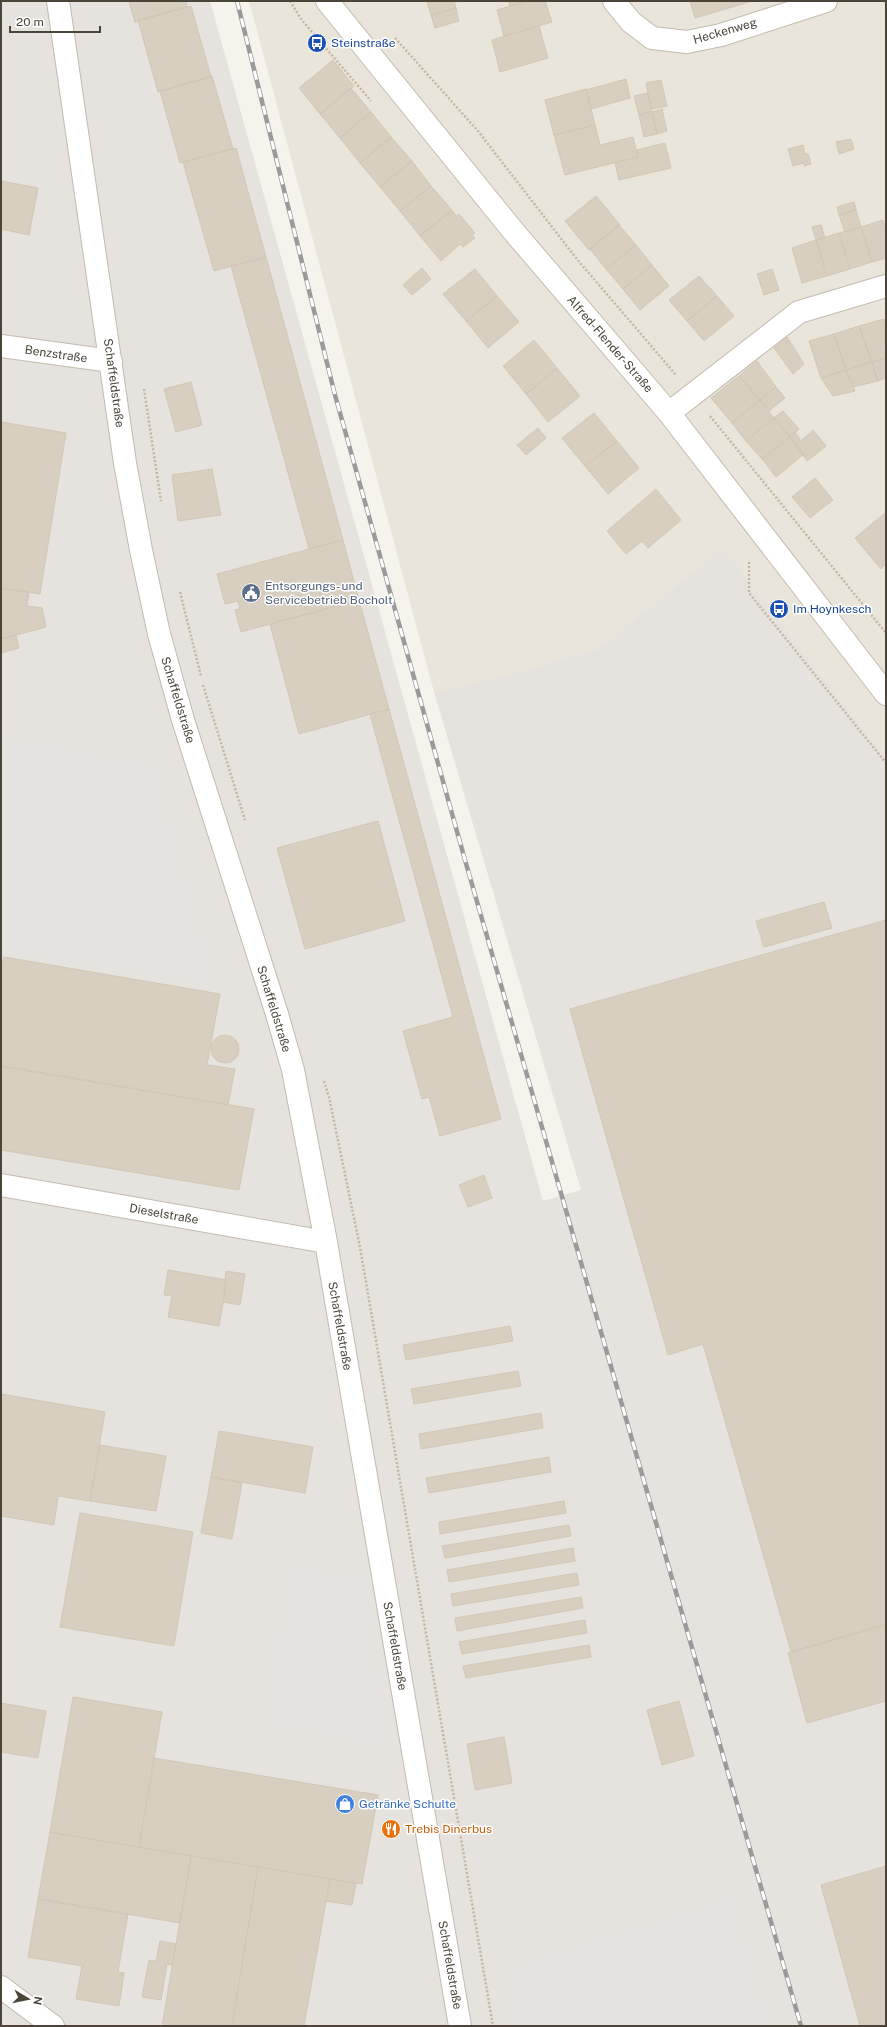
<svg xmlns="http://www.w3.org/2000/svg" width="887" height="2027" font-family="'Public Sans',sans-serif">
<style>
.residential{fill:#eae5da}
.industrial{fill:#e6e2dd}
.parking{fill:#e5e3e0}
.building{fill:#d8cfc1;stroke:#d3c7b4}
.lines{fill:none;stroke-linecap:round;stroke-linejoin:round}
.minor-casing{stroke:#c2bbae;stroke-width:24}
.tertiary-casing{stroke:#c2bbae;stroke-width:24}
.path{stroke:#c4b79f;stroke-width:2.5;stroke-dasharray:2 2;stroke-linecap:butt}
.minor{stroke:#fff;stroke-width:22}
.tertiary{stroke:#fff;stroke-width:22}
.rail-casing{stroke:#9a9a9a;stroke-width:4.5}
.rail{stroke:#fff;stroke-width:3;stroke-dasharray:9;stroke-linecap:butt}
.labels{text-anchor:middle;stroke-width:3;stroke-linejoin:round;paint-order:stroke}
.street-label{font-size:12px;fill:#4b4439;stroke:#fff}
.transit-label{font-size:12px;fill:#164399;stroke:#fff;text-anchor:start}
.service-label{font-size:12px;fill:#4e5e75;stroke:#fff;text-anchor:start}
.shop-label{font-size:12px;fill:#366cbe;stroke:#fff;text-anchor:start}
.food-label{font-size:12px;fill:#c56008;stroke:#fff;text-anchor:start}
</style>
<rect width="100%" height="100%" fill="#f6f3ec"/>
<path class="residential" d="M 249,1 L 886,1 L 886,758 L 723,547 L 599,648 L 518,672 L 434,692 Z"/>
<path class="industrial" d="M 1,1 L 210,1 L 543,1201 L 581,1190 L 434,692 L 518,672 L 599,648 L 723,547 L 886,758 L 886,2026 L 1,2026 Z"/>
<path class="parking" d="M 1,736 L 154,763 L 220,988 L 1,951 Z
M 287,1563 L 368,1578 L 391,1749 L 261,1724 Z
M 734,1894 L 771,2026 L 515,2026 L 506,1968 Z"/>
<path class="building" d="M 129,1 L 186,1 L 187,7 L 135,22 Z
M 431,1 L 454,1 L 456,8 L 431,15 L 427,2 Z
M 509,1 L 527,1 L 510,6 Z
M 527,1 L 545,1 L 552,22 L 504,36 L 497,10 Z
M 690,1 L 749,1 L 749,2 L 695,18 Z
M 191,6 L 211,77 L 158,92 L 138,20 Z
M 456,8 L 459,21 L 435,28 L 431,15 Z
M 539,26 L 548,58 L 500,72 L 492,40 Z
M 333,60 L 354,86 L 320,114 L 299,88 Z
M 212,76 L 233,149 L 180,163 L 160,91 Z
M 626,79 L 630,98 L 591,109 L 586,90 Z
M 661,80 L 667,106 L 651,109 L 646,83 Z
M 351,88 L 371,112 L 340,138 L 320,114 Z
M 586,89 L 595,125 L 554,135 L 545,100 Z
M 648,93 L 652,111 L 639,115 L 634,96 Z
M 662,109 L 667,131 L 657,134 L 652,112 Z
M 371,112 L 391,137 L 360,163 L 340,138 Z
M 652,112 L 657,134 L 644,137 L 639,115 Z
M 595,125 L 600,145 L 633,137 L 638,157 L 565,175 L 554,135 Z
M 391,137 L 412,161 L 380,187 L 360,163 Z
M 851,139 L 854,149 L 839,154 L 836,142 Z
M 665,143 L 671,168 L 619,180 L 615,163 L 638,157 L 637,150 Z
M 803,145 L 805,154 L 808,154 L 811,164 L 804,166 L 804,163 L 793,166 L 788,149 Z
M 236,148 L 266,257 L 214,271 L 183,162 Z
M 412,161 L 431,186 L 400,211 L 380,187 Z
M 1,181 L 38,188 L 29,235 L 1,229 Z
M 431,186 L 452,210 L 420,236 L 400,211 Z
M 596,196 L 620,225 L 589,250 L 565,221 Z
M 854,202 L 856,210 L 839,215 L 837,207 Z
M 452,210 L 456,216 L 459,214 L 475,233 L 472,235 L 475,238 L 463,247 L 460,244 L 441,261 L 420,236 Z
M 856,210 L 861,227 L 845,232 L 839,215 Z
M 883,220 L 886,228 L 886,258 L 872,262 L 861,227 Z
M 619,225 L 636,245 L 606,269 L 590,249 Z
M 821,225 L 825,238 L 816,240 L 812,227 Z
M 861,227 L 872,262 L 850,269 L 839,233 Z
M 839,233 L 850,269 L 827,276 L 816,240 Z
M 816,240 L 827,276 L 802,283 L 792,248 Z
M 636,245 L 652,265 L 623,289 L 606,269 Z
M 266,257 L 343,540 L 309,549 L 231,266 Z
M 652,265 L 669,286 L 640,310 L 623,289 Z
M 422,268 L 431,279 L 412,295 L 403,285 Z
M 475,269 L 497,296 L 466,321 L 443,294 Z
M 772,269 L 779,290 L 764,295 L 757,274 Z
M 699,276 L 717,296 L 687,321 L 669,300 Z
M 497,296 L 519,322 L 488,348 L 466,321 Z
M 717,296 L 734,316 L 704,341 L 687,321 Z
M 884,319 L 886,358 L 872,362 L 859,326 Z
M 859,326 L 872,362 L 846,370 L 834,334 Z
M 834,334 L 846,370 L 821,378 L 809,341 Z
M 787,337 L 804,364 L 793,374 L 774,348 Z
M 534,340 L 557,368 L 526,394 L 503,366 Z
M 886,358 L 886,378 L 878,381 L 872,362 Z
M 757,361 L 776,387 L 760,400 L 739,376 Z
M 872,362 L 878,381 L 853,387 L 846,370 Z
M 557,368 L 580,396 L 548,422 L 526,394 Z
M 846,370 L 855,391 L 833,396 L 821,378 Z
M 739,376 L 760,400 L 732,423 L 711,398 Z
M 191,382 L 202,425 L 176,432 L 164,389 Z
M 776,387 L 785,398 L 769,411 L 760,400 Z
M 760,400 L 774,418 L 746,441 L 732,423 Z
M 783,411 L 799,429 L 790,437 L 774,418 Z
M 594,413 L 617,441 L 585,466 L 562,438 Z
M 774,418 L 790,437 L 762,459 L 746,441 Z
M 1,422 L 66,433 L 40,594 L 1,588 Z
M 538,428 L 546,438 L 526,455 L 517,445 Z
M 813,430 L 826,446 L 807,461 L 790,437 L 795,432 L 801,441 Z
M 790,437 L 804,454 L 776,477 L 762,459 Z
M 617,441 L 639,468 L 608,494 L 585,466 Z
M 212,469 L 221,515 L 178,521 L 172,475 Z
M 815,478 L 833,500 L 810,518 L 792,497 Z
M 656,489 L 681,520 L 648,548 L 642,541 L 626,554 L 607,531 Z
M 886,512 L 886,564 L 881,569 L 855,538 Z
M 343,540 L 359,600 L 241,632 L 235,610 L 240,609 L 238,601 L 225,604 L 217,574 Z
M 1,588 L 29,592 L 27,606 L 42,608 L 46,627 L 1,639 Z
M 359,600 L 389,709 L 299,734 L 270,624 Z
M 16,635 L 19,648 L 1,653 L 1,639 Z
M 389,709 L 501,1119 L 440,1136 L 429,1097 L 422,1099 L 403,1031 L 453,1017 L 370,714 Z
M 378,821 L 405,921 L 305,949 L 277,848 Z
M 824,902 L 832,928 L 764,947 L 756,921 Z
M 886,920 L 886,1624 L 791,1652 L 703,1344 L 668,1355 L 570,1009 Z
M 4,957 L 220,994 L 207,1065 L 235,1069 L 228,1105 L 1,1066 L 1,972 Z
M211 1049a14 14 0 1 1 28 0a14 14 0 1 1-28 0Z
M 1,1066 L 254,1109 L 239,1190 L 1,1150 Z
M 484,1175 L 492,1198 L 468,1207 L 459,1185 Z
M 168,1270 L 227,1280 L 219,1326 L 168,1317 L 172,1296 L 164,1295 Z
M 226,1271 L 245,1274 L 240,1305 L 223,1302 Z
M 510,1326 L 513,1341 L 406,1360 L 403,1345 Z
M 518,1371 L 521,1386 L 414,1404 L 411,1389 Z
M 1,1394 L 105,1412 L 90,1501 L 58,1496 L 54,1525 L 1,1516 Z
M 541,1413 L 543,1428 L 421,1449 L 419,1434 Z
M 219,1431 L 313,1447 L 305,1493 L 211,1477 Z
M 100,1445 L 166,1456 L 156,1511 L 90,1501 Z
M 549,1457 L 551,1472 L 429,1493 L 426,1478 Z
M 211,1477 L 242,1483 L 232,1539 L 201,1533 Z
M 564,1501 L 566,1513 L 440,1534 L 439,1522 Z
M 80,1513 L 193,1532 L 174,1646 L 60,1627 Z
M 569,1525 L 571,1536 L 445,1558 L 442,1546 Z
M 573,1548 L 575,1561 L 449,1582 L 447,1570 Z
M 577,1573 L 579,1585 L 453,1606 L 451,1594 Z
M 581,1597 L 583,1608 L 457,1631 L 455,1618 Z
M 585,1620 L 587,1633 L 462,1654 L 459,1642 Z
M 886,1625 L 886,1701 L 807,1723 L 788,1653 Z
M 589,1645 L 591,1657 L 466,1678 L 463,1666 Z
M 73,1697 L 162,1712 L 139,1847 L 50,1832 Z
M 679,1701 L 694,1756 L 662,1765 L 647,1710 Z
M 1,1703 L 46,1711 L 38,1758 L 1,1752 Z
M 504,1737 L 512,1783 L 475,1790 L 467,1744 Z
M 154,1758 L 378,1795 L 362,1884 L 139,1847 Z
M 50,1832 L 191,1856 L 180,1923 L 38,1899 Z
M 191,1856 L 258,1867 L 232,2026 L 162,2026 Z
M 886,1866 L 886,2026 L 860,2026 L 821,1885 Z
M 258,1867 L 330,1879 L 304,2026 L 232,2026 Z
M 330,1879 L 356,1884 L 352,1905 L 326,1901 Z
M 38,1899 L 128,1914 L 118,1972 L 124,1973 L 119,2006 L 76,1999 L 82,1966 L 28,1957 Z
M 160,1941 L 176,1944 L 172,1965 L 167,1964 L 161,2000 L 142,1997 L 149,1960 L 156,1961 Z"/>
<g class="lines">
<g class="minor-casing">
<path id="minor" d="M 58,1 L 125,463 L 141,550 L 159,634 L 183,720 L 277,1014 L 293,1070 L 326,1242 L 460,2026
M 614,1 L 631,22 L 652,38 L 687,42 L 721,35 L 826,1
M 1,346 L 111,361
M 669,413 L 799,312 L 886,286
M 1,1185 L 326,1242
M 1,1987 L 53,2026"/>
</g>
<g class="tertiary-casing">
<path id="tertiary" d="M 327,1 L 514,232 L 669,413 L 886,694"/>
</g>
<path class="path" d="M 290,1 L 301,19 L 371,101
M 395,38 L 478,131 L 576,258 L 676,375
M 144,389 L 161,501
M 710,416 L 886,633
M 749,562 L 749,593 L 886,763
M 180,592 L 201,676
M 203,685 L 245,820
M 324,1081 L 329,1097 L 360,1247 L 493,2026"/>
<use href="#minor" class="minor"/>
<use href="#tertiary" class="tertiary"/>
<g class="rail-casing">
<path id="rail" d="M 237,1 L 335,395 L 465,860 L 801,2026"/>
</g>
<use href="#rail" class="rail"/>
</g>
<defs>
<g id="bus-disc" transform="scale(1)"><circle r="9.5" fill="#1a4fb4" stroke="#fff"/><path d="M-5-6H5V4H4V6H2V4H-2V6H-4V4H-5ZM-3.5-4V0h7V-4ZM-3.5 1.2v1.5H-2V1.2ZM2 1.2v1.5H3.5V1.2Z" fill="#fff"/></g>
<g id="civic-disc" transform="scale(1)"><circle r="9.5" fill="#5c6f8a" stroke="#fff"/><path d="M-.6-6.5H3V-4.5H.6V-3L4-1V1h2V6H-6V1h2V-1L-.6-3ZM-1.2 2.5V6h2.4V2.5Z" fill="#fff"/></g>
<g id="shop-disc" transform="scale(1)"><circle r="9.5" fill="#3f7fe0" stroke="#fff"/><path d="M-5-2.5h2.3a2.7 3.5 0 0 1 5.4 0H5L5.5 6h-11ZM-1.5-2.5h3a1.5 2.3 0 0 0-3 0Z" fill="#fff"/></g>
<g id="restaurant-disc" transform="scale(1)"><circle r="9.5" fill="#e8710a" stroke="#fff"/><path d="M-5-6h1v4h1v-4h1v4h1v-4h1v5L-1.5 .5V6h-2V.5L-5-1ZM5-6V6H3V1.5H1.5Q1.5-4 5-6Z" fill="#fff"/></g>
</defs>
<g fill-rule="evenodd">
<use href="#bus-disc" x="317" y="43"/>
<use href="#civic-disc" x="251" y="593"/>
<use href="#bus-disc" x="779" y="609"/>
<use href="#shop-disc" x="345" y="1804"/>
<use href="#restaurant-disc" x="391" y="1829"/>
</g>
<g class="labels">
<g class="street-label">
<text transform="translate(725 31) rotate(-16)" y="4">Heckenweg</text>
<text transform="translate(610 344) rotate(49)" y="4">Alfred-Flender-Straße</text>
<text transform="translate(56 354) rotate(8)" y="4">Benzstraße</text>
<text transform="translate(114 383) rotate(82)" y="4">Schaffeldstraße</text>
<text transform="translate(178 700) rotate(73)" y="4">Schaffeldstraße</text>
<text transform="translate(274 1009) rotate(73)" y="4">Schaffeldstraße</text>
<text transform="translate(164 1214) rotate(10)" y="4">Dieselstraße</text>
<text transform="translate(340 1326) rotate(80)" y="4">Schaffeldstraße</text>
<text transform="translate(395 1646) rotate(80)" y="4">Schaffeldstraße</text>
<text transform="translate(450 1965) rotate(80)" y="4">Schaffeldstraße</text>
</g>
<g class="transit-label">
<text x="331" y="47">Steinstraße</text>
<text x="793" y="613">Im Hoynkesch</text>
</g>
<g class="service-label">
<text x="265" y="590">Entsorgungs- und<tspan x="265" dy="14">Servicebetrieb Bocholt</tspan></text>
</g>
<g class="shop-label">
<text x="359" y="1808">Getränke Schulte</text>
</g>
<g class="food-label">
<text x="405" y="1833">Trebis Dinerbus</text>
</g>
</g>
<rect width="887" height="2027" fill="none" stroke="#4b4439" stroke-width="4"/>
<g transform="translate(28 1999) rotate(100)" stroke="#ffffff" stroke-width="3" paint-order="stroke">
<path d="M0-3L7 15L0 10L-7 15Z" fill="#4b4439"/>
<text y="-6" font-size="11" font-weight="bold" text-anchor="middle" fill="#4b4439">N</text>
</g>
<path d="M10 26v6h90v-6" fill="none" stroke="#4b4439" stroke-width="2"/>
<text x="16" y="26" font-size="12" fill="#4b4439" stroke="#ffffff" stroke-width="3" paint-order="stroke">20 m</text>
</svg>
